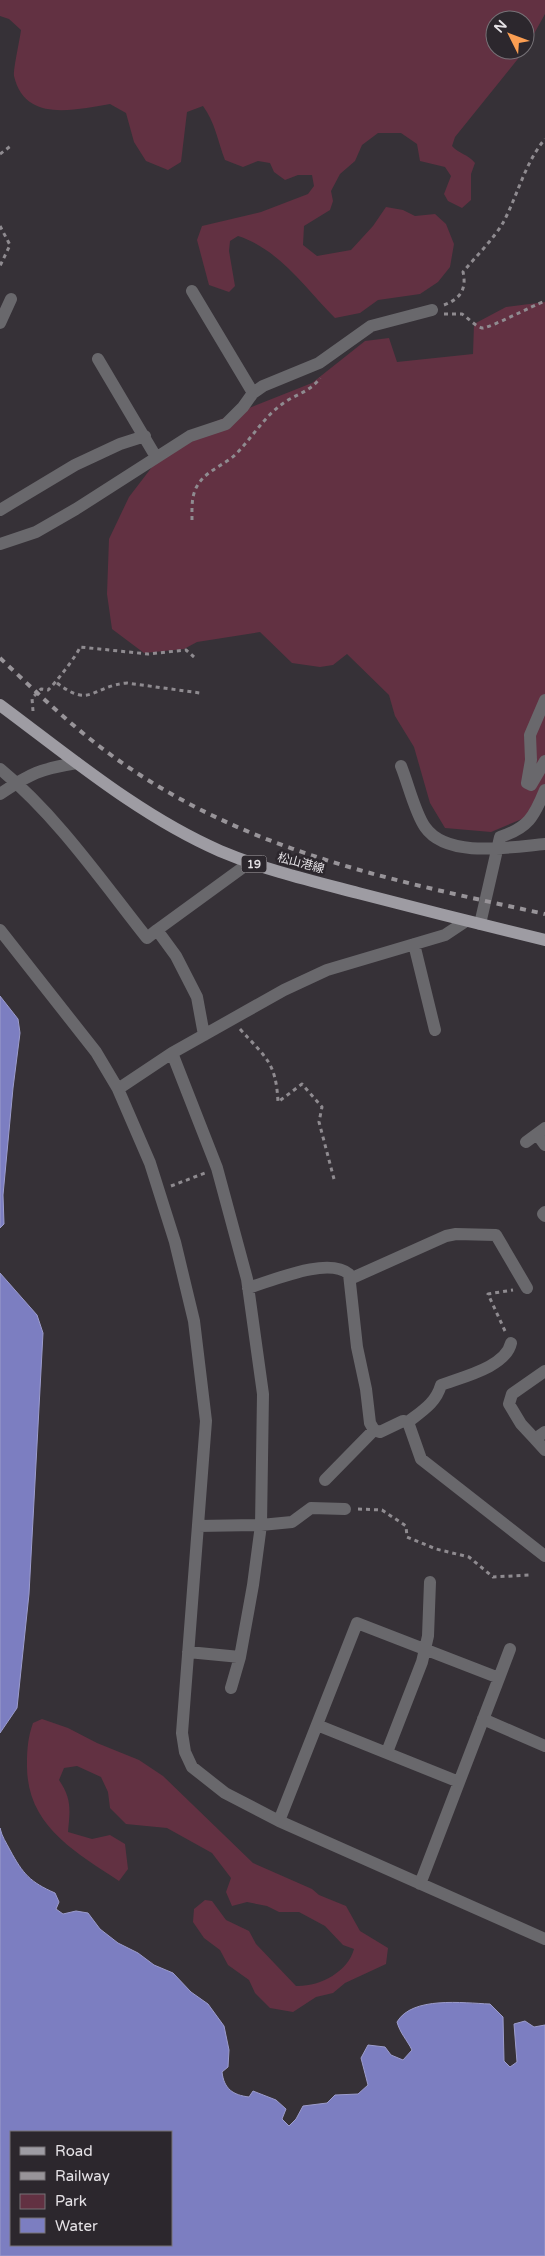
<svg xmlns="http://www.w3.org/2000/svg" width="545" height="2256" font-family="'Varela Round','Noto Sans JP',sans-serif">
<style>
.green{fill:#623142}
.water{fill:#7c7ec1;stroke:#9c9ccc;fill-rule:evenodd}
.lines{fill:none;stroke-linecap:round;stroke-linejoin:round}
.path{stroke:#8f8b90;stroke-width:3;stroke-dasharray:4 4;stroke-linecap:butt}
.minor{stroke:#69686c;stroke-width:12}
.primary{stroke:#9e9ca3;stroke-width:12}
.rail{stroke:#989499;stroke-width:4;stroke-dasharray:6 6;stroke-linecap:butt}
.labels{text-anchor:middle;stroke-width:5;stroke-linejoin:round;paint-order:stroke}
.shield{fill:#2c272d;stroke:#aeaaae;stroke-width:1}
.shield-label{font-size:11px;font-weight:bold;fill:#e5e2e6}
.street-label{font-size:12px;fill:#e5e2e6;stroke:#2c272d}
</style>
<rect width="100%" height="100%" fill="#363137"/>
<path class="green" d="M 0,0 L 545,0 L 545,14 L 525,50 L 525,20 L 495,20 L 495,50 L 525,50 L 455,137 L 452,146 C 459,154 468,154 475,163 L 471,174 L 471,200 L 462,208 L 448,201 L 444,194 L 451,176 L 445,167 L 420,161 L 417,144 L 401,133 L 378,133 L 362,145 L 355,161 L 340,174 L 331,191 L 333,201 L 330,210 L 304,226 L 303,245 L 317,256 L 351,250 L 373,226 L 386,207 L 403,210 L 415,216 L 435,214 L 446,224 L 454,244 L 450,267 L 438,282 L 420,294 L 378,300 L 360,313 L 335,318 C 305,288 279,249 238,236 L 230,241 L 229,251 L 235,286 L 229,292 L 209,285 L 197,240 L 202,226 L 261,212 L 308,194 L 314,186 L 312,175 L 298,175 L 285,180 L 274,172 L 270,163 L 258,161 L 243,167 L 225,160 C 218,142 215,122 203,106 L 187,112 L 181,162 L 168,170 L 146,161 L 134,142 L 126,113 L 110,104 C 77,109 25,124 14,76 C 13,70 20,39 21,30 L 9,19 L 0,16 Z
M 545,302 L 545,798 L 529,816 L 491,832 L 445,828 L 430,803 L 414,747 L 395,716 L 389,695 L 347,654 L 333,665 L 320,667 L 292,663 L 260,632 L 197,642 L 184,649 L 144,653 L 112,629 L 107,594 L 109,539 L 129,497 L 165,450 L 209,424 L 312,383 L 365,341 L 389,338 L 397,362 L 473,354 L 474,324 L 506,307 Z
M 42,1719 L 68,1728 L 97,1743 L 139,1760 L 163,1776 L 253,1863 L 312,1889 L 319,1895 L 346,1906 L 360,1931 L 388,1948 L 386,1964 L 345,1983 L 333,1993 L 316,1997 L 293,2012 L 270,2008 L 255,1993 L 249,1980 L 228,1965 L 220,1950 L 204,1938 L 193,1922 L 194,1909 L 205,1900 L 212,1901 L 226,1920 L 249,1931 L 256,1944 L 296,1986 C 319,1987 348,1972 354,1949 L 343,1945 L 325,1926 L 299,1912 L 279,1912 L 267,1906 L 247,1902 L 232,1906 L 226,1892 L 231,1878 L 212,1853 L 167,1828 L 126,1824 L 110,1808 L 108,1792 L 101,1777 L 77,1766 L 64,1768 L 59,1780 C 72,1799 70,1810 68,1832 L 92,1839 L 110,1835 L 125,1844 L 128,1869 L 119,1881 C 74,1851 26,1825 27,1764 C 27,1749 28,1737 33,1723 Z"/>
<path class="water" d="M 0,996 L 18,1019 L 20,1033 L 13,1088 L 3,1195 L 4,1224 L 0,1228 Z
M 0,1273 L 37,1315 L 43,1333 L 29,1594 L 17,1708 L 0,1733 Z
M 0,1828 C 2,1837 6,1842 10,1850 C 23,1874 30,1882 55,1893 L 59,1902 L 56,1909 L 63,1914 L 76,1911 L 88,1913 L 100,1929 L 118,1943 L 138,1953 L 154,1965 L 173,1973 L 191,1992 L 208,2004 L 224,2026 L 229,2050 L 228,2067 L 222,2072 C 224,2089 233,2095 249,2097 L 253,2091 L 276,2100 L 286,2109 L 282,2119 L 289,2126 L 296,2119 L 303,2106 L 327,2103 L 335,2095 L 358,2094 L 368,2085 L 361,2058 L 368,2045 L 385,2047 L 391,2055 L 403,2060 L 412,2050 C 407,2040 400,2033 397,2022 C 412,1996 463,2003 490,2004 L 503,2017 L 504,2061 L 510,2067 L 517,2062 L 514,2024 L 525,2021 L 534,2027 L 545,2025 L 545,2256 L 0,2256 ZM 171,2132 L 171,2245 L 11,2245 L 11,2132 Z"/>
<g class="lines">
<path class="path" d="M 0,154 L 12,145
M 0,226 L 10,245 L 0,266
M 444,305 C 460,299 467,289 463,272 C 476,256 494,239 504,221 C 518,194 525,163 545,139
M 444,314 L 462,314 C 468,318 475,326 482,328 C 488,329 534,305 545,301
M 192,520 C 192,507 191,494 199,483 C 208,470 224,465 235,455 C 253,437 264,416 285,402 C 297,394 311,391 320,378
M 57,683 C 91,709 92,686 127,683 L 200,693
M 33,711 L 32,698 L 41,689 L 48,690 C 54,685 78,654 80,647 L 148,654 L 186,650 L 194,657
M 240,1029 C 266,1058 276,1062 278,1102 L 302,1084 L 322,1107 L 319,1122 L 334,1179
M 171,1186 L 205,1173
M 505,1331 L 488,1294 L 513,1290
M 358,1509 L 382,1510 L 406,1526 L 407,1537 L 436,1549 L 469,1557 L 493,1577 L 529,1575"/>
<path class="minor" d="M 192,291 L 253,393
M 0,323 L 11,299
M 98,359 L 156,457
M 0,510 L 75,465 L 120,444 L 145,436
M 0,544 L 36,532 L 76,509 L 190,436 L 226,424 L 243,407 L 253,393 L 263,386 L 319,363 L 371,326 L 432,310
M 545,700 L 530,735 L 531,760 L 527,783 L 531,785 L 545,761
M 401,766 C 408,783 415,813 425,827 C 447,859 511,847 545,844
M 0,769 C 57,816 101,880 147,938 L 157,930 L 176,956 L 197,997 L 204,1035
M 0,794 C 31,773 40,769 77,763
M 480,924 L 500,837 C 528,828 534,817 545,790
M 0,930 L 96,1052 L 118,1089 L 150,1163 L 175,1242 L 194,1321 L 206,1421 L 182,1733 L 185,1752 L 192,1767 L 225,1793 L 279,1821 L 545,1939
M 157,930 L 249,863
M 414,944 L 435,1030
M 172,1053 L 217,1168 L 247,1279 L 263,1394 L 261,1525 L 253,1585 L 240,1657 L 231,1688
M 118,1089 L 172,1053 L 284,990 L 327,970 L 445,935 L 466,921
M 537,1134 L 545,1145
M 526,1142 L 545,1128
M 545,1212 L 543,1214 L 545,1216
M 350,1279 L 446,1236 L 456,1234 L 496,1235 L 527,1288
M 248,1288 C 272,1281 328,1256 349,1274 L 357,1347 L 366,1389 L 370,1423 L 374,1430 L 380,1432 L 403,1421 L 408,1422 L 421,1459 L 545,1556
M 545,1371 L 512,1394 L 509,1404 L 521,1424 L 535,1439 L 545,1432
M 408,1422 C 422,1411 436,1403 441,1385 C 462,1377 506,1367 511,1343
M 535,1439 L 545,1450
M 325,1480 L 374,1430
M 198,1526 L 261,1525 L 292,1522 L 311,1508 L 345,1509
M 188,1652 L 240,1657
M 499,1678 L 510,1649
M 483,1719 L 545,1746
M 317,1725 L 459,1782
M 387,1752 L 422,1662 L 428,1636 L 430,1582
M 279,1821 L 357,1623 L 499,1678 L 420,1884"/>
<path class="primary" d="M 0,705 C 70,757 140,816 220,851 C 265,870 312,881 358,893 C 420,909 483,925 545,940"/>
<path class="rail" d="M 0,658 C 32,688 64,719 99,746 C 233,849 385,879 545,914"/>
</g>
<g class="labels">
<rect class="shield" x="241.5" y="855.5" width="25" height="17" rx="4"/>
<g class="shield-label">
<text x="254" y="868">19</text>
</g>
<g class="street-label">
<text transform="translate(301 863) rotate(15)" y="4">松山港線</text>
</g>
</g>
<rect x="10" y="2131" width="162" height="115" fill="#2c272d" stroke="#767277"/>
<rect x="20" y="2147" width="25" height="8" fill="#9e9ca3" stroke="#767277"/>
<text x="55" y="2156" font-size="15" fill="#e5e2e6">Road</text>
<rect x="20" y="2172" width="25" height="8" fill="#989499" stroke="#767277"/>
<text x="55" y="2181" font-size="15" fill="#e5e2e6">Railway</text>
<rect x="20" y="2194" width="25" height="15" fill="#623142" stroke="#767277"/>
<text x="55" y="2206" font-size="15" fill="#e5e2e6">Park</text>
<rect x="20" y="2218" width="25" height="15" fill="#7c7ec1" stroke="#767277"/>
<text x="55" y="2231" font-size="15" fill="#e5e2e6">Water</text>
<g transform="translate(510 35) rotate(312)"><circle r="24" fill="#2c272d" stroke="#767277"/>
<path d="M0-4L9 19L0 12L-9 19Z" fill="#fb9e52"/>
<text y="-8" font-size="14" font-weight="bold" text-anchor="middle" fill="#e5e2e6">N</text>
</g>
</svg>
